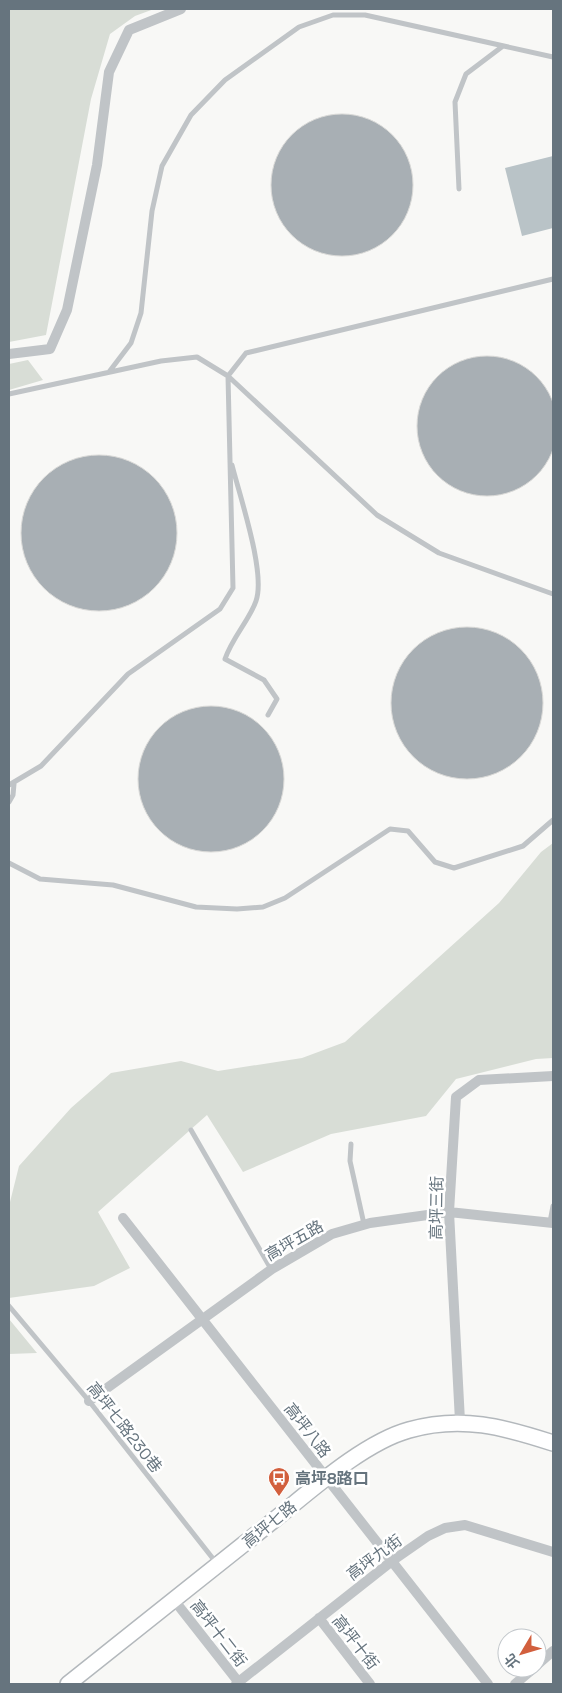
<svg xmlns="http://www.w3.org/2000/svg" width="562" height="1693" font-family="'Space Grotesk','Noto Sans TC',sans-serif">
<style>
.green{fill:#d8ddd6}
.water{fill:#b9c3c7}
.building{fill:#a8afb4;stroke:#dadad8}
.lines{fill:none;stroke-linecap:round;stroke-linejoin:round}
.secondary-casing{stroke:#b3b8bc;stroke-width:18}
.lane{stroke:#c0c4c7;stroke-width:5}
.street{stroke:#c0c4c7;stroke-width:10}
.secondary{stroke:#fff;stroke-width:15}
.labels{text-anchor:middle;stroke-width:5;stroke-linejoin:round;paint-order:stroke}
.street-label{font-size:16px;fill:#66747e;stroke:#fff}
.poi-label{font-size:16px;font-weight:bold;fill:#66747e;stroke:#fff;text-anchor:start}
</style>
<rect width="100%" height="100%" fill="#f8f8f6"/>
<path class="green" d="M 9,9 L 154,9 L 135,16 L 110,34 L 91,99 L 46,335 L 9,342 Z
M 28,360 L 43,380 L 9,390 L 9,364 Z
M 553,843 L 553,1058 L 536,1059 L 456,1079 L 426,1116 L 331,1134 L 243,1172 L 207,1115 L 98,1212 L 130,1268 L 94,1286 L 9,1298 L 9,1206 L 19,1166 L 71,1108 L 111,1073 L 181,1061 L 218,1071 L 302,1058 L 345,1042 L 499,903 L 541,852 Z
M 9,1319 L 37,1353 L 9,1354 Z"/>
<path class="water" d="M 553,156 L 553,228 L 522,236 L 505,168 Z"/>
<path class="building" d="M271 185a71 71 0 1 1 142 0a71 71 0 1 1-142 0Z
M417 426a70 70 0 1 1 140 0a70 70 0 1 1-140 0Z
M21 533a78 78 0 1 1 156 0a78 78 0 1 1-156 0Z
M391 703a76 76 0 1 1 152 0a76 76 0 1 1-152 0Z
M138 779a73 73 0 1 1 146 0a73 73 0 1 1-146 0Z"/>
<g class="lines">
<g class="secondary-casing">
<path id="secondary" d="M 68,1684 C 135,1631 202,1578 269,1524 C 307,1494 362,1443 409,1430 C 461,1415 504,1427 553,1443"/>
</g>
<path class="lane" d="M 459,189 L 455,102 L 466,74 L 503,46
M 553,279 L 246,353 L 228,376 L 377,515 L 439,553 L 553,594
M 109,372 L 131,343 L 141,313 L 152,211 L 162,166 L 191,115 L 225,80 L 299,27 L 333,15 L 365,15 L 553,57
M 9,394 L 161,361 L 197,357 L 228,376 L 233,588 L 220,609 L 128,674 L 41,766 L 9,785
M 232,465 C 240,497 266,573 256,601 C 250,619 232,638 225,659 L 264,680 L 277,699 L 268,715
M 9,802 L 13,795 L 14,784
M 9,863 L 40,879 L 113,885 L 196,907 L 237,909 L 263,907 L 285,898 L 390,829 L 408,831 L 435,862 L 454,868 L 523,846 L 553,820
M 191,1130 L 271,1269
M 351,1144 L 350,1161 L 364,1224
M 550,1222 L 553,1206
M 9,1306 L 89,1401 L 218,1565"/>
<path class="street" d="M 9,354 L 50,349 L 67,310 L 97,165 L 109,72 L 129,30 L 181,9
M 123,1218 L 488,1684
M 89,1401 L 272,1269 L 332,1234 L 370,1223 L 449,1212 L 553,1223
M 460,1421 L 449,1212 L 456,1097 L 479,1080 L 553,1076
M 174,1600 L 240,1684
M 319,1618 L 370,1684
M 537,1665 L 553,1651
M 236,1684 L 392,1561 L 428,1536 L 445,1528 L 465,1525 L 553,1552
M 515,1684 L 534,1668"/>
<use href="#secondary" class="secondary"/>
</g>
<defs>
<g id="bus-pin" transform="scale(1.125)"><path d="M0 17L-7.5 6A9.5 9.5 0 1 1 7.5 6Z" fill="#d25f3d" stroke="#fff"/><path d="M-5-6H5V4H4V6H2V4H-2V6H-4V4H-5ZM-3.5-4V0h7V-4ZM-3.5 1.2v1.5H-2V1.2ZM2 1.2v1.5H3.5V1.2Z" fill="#fff"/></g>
</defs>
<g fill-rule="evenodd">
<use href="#bus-pin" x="279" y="1478"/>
</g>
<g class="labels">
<g class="street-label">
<text transform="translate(436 1208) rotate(-89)" y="6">高坪三街</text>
<text transform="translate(294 1240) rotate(-30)" y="6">高坪五路</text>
<text transform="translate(125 1427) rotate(52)" y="6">高坪七路230巷</text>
<text transform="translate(308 1430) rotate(52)" y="6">高坪八路</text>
<text transform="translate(269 1524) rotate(-39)" y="6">高坪七路</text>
<text transform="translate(374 1557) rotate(-37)" y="6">高坪九街</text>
<text transform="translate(219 1633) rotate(52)" y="6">高坪十二街</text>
<text transform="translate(356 1642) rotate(52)" y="6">高坪十街</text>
</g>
<g class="poi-label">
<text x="295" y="1484">高坪8路口</text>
</g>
</g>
<rect width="562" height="1693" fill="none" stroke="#66747e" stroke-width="20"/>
<g transform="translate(522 1653) rotate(232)"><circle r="24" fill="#ffffff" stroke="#c2c7cb"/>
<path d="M0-4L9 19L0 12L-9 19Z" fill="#d25f3d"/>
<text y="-8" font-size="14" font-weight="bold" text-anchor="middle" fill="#66747e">北</text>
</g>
</svg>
